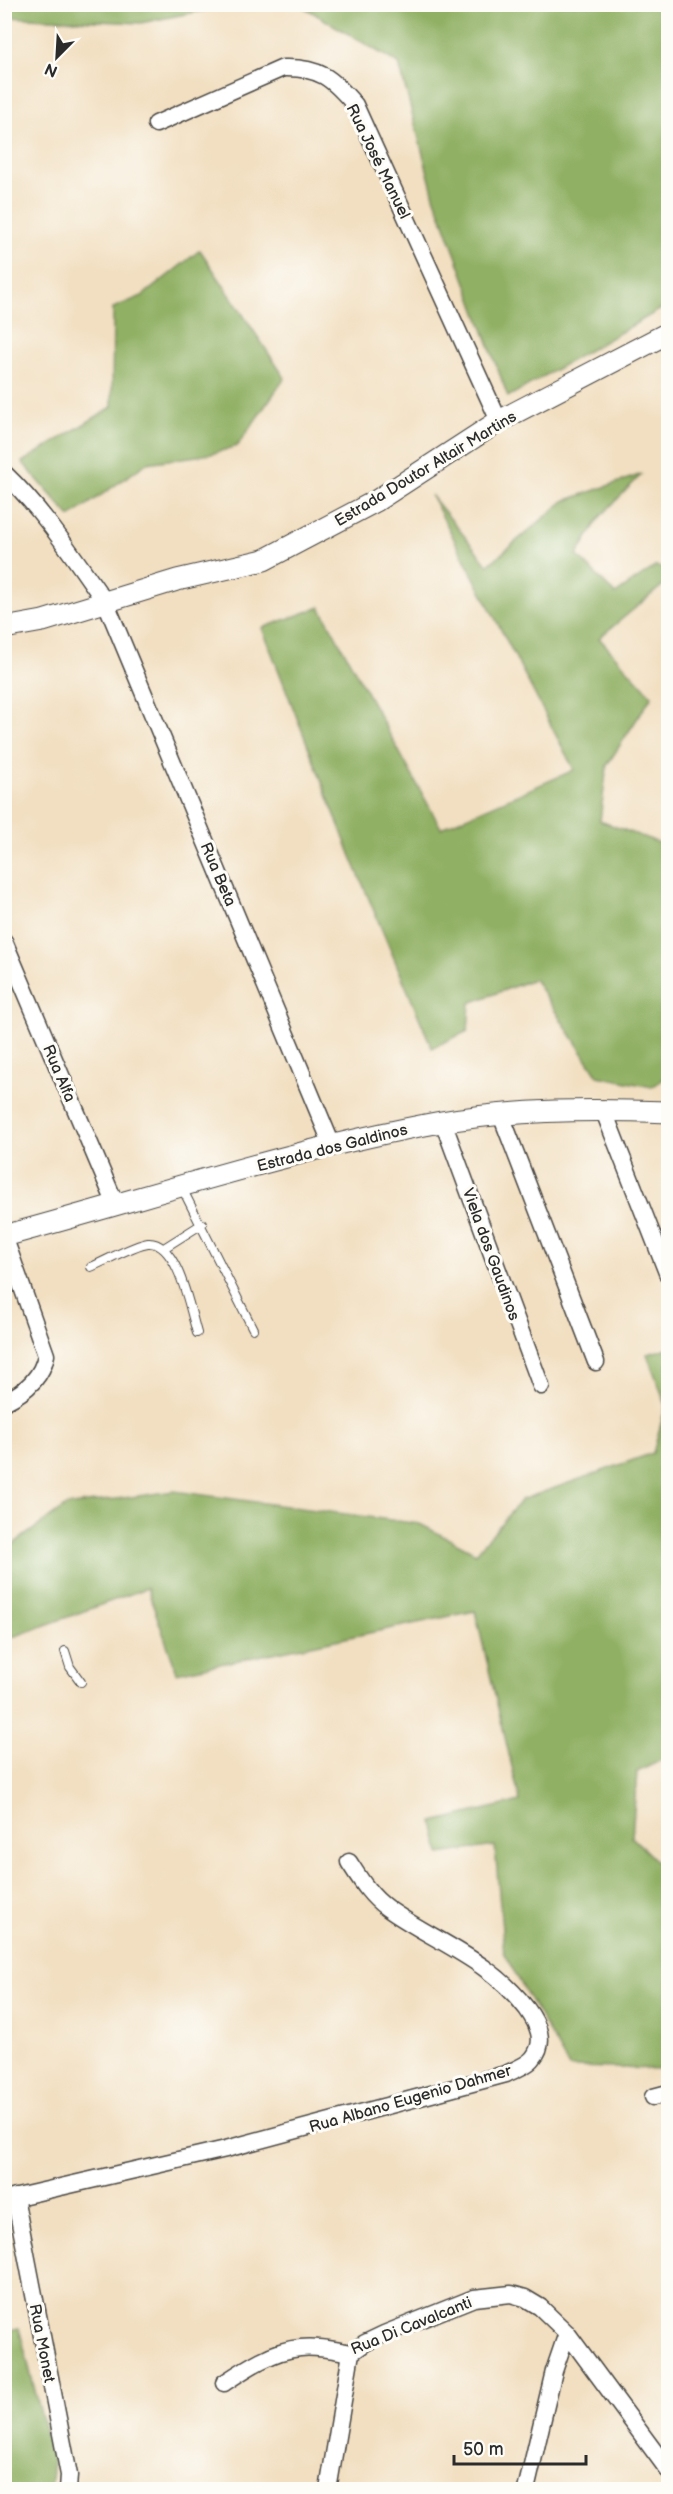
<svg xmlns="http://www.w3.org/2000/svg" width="673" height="2494" font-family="'Balsamiq Sans',sans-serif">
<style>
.forest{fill:#90b063;stroke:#5e6e47;stroke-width:1.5}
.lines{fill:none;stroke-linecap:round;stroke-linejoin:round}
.service-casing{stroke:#494642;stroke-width:10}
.minor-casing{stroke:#494642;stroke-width:19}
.tertiary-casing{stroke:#494642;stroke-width:23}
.service{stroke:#fff;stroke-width:8}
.minor{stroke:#fff;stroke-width:16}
.tertiary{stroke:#fff;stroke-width:21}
.labels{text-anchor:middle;stroke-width:6;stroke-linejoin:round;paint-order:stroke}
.street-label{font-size:16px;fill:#2b2b2b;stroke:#fdfcf7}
</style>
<rect width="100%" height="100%" fill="#fdfcf7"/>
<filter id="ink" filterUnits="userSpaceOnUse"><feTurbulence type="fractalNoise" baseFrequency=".0167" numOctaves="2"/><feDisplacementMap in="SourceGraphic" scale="12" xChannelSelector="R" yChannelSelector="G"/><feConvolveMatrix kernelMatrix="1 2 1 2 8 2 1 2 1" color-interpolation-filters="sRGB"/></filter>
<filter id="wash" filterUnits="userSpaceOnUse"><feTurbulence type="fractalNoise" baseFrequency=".008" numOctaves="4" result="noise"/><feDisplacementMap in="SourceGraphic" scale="24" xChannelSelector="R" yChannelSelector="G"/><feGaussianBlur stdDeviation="1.35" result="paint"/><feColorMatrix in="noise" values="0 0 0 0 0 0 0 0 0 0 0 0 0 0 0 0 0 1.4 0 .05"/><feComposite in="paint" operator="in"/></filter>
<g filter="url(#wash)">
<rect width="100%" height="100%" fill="#f2dfc1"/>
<path class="forest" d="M 5,4 L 231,4 L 231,5 L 141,23 L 5,17 Z
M 300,5 L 668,5 L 668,305 L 508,397 L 434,196 L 399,64 Z
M 200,250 L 285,378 L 237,446 L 211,454 L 147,463 L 70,517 L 22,462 L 112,407 L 113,308 L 142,296 Z
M 642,474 L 600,517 L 577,555 L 615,594 L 656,566 L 668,570 L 668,581 L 599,638 L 652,696 L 607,765 L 600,821 L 668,846 L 668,1076 L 652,1087 L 598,1076 L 534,979 L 470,1003 L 468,1031 L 432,1048 L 352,859 L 262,628 L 320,607 L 441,828 L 574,770 L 431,495 L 488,565 L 564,501 Z
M 668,1348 L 668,1757 L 637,1772 L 632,1837 L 668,1873 L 668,2069 L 569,2067 L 504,1954 L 495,1846 L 440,1854 L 433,1822 L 520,1801 L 475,1611 L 177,1673 L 147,1588 L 5,1640 L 5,1550 L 66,1506 L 174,1491 L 420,1524 L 476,1553 L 521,1500 L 653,1453 L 666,1405 L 647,1354 Z
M 19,2328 L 53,2461 L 50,2489 L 5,2489 L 5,2331 Z"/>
</g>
<g filter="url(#ink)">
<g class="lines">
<g class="service-casing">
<path id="service" d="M 181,1186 L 253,1329
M 164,1248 L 202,1224
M 91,1267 C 103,1262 136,1244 148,1243 C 178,1241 190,1310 197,1333
M 65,1651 L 70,1667 L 81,1682"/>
</g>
<g class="minor-casing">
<path id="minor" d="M 156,124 L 283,68 C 320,67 332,78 355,105 L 499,421
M 4,473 C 44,511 74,558 106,603 L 332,1145
M 4,941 L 116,1205
M 603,1109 L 668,1275
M 501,1115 L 596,1362
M 443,1122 L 541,1386
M 4,1236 L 46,1355 C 42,1378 25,1392 4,1402
M 653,2097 L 668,2093
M 15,2197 L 69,2475 L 68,2490
M 4,2200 L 226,2149 L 506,2074 C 514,2070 528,2065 533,2058 C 547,2041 537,2023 527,2009 C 489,1959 435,1942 387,1908 C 370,1896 360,1879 349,1862
M 224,2383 C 245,2369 273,2350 300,2348 C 317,2346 334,2350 351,2353 L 365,2343 L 384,2334 L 474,2298 L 511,2294 L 525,2298 L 540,2307 L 567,2333 L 668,2470
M 328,2490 L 351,2353
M 526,2490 L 554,2371 L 567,2333"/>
</g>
<g class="tertiary-casing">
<path id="tertiary" d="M 4,628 L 43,621 L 177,580 L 264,560 L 376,501 L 499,421 L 668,333
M 4,1236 C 149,1197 293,1149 441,1122 C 515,1109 594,1109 668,1112"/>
</g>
<use href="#service" class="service"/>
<use href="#minor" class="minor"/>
<use href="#tertiary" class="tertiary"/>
</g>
</g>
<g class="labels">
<g class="street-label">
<text transform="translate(379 161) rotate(64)" y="6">Rua José Manuel</text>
<text transform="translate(425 468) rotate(-31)" y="6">Estrada Doutor Altair Martins</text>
<text transform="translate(219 874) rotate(67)" y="6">Rua Beta</text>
<text transform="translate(60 1073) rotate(67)" y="6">Rua Alfa</text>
<text transform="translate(332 1147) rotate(-14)" y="6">Estrada dos Galdinos</text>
<text transform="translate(492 1254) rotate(70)" y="6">Viela dos Gaudinos</text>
<text transform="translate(410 2098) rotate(-16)" y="6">Rua Albano Eugenio Dahmer</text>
<text transform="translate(411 2325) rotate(-22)" y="6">Rua Di Cavalcanti</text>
<text transform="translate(43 2343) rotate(79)" y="6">Rua Monet</text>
</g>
</g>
<rect width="673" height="2494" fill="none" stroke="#fdfcf7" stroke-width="24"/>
<g transform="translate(57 57) rotate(204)" stroke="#fdfcf7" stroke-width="4.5" paint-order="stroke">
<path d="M0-4.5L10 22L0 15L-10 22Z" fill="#2b2b2b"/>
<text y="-9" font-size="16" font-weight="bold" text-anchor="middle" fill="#2b2b2b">N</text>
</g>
<path d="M454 2455v9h132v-9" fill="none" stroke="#2b2b2b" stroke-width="3"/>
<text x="463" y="2455" font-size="18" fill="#2b2b2b" stroke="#fdfcf7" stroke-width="4.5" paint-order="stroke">50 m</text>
</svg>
